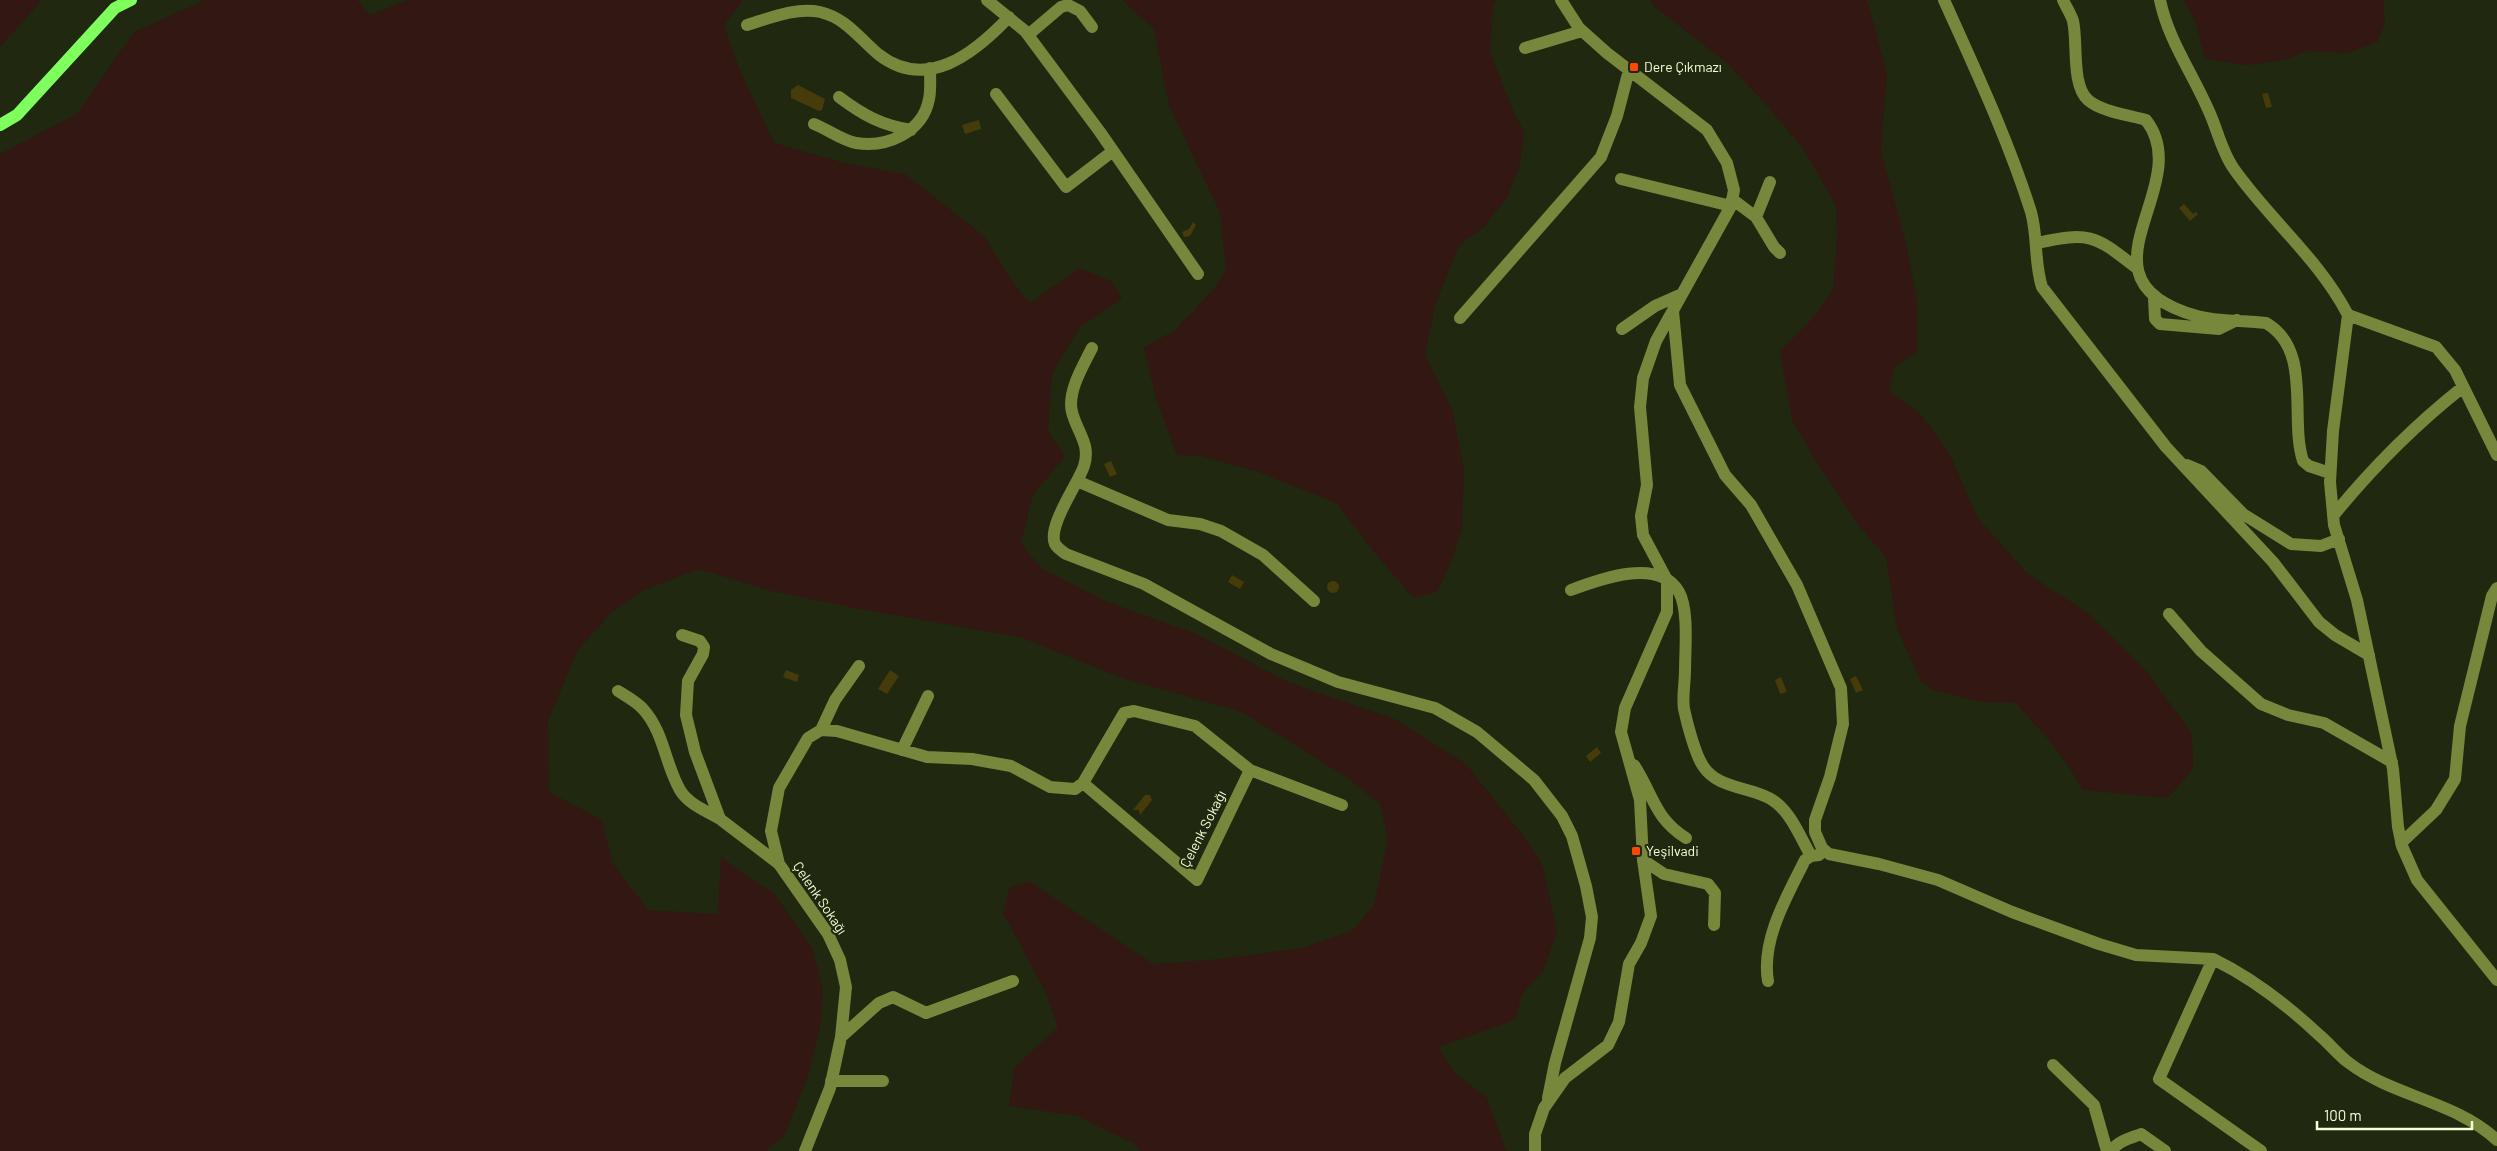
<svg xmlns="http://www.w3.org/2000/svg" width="2497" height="1151" font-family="Barlow,sans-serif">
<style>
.green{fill:#321713}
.water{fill:#463b0a}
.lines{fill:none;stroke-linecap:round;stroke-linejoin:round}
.minor{stroke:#77873b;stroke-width:12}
.major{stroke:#7fff5e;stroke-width:12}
.poi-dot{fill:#ff4703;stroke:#202810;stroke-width:2}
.labels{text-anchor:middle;stroke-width:4;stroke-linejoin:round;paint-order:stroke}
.poi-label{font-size:14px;fill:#f4ffd7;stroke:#202810;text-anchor:start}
.street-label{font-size:14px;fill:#f4ffd7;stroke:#202810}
</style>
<rect width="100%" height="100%" fill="#202810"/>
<path class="green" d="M 0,0 L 42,0 L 0,47 Z
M 205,0 L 357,0 L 370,15 L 407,0 L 743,0 L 724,25 L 739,68 L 774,143 L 844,163 L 905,174 L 984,236 L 1013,282 L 1030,303 L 1080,268 L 1111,281 L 1122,299 L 1080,327 L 1052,374 L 1048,431 L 1065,456 L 1033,495 L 1021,544 L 1041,568 L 1105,601 L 1196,634 L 1288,682 L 1397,720 L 1466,764 L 1529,843 L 1543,867 L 1557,932 L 1543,971 L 1522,994 L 1515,1020 L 1438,1047 L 1455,1073 L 1487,1098 L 1506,1151 L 1140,1151 L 1133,1143 L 1077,1116 L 1009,1106 L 1014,1068 L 1058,1027 L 1045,991 L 1003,913 L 1010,887 L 1030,882 L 1153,964 L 1220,959 L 1302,948 L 1353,930 L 1374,905 L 1388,839 L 1380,804 L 1348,778 L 1242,712 L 1122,678 L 1020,637 L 859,609 L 767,590 L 699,569 L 644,590 L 612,612 L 577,651 L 548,721 L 549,792 L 602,820 L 613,864 L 648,910 L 718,914 L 721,857 L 775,895 L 813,949 L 823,991 L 820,1027 L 808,1076 L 784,1136 L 766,1151 L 0,1151 L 0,154 L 77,114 L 134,32 Z
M 1122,0 L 1496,0 L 1493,8 L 1490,52 L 1511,106 L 1524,132 L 1519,169 L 1506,199 L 1483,228 L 1459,245 L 1435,306 L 1425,355 L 1452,409 L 1464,469 L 1462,528 L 1450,565 L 1437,592 L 1414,598 L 1378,557 L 1336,503 L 1259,472 L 1201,456 L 1177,455 L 1156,399 L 1144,347 L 1174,331 L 1214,289 L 1226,269 L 1220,212 L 1169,106 L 1154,29 Z
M 1651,0 L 1867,0 L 1887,73 L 1881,152 L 1906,243 L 1917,301 L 1917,352 L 1894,367 L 1889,391 L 1919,412 L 1950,454 L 1977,517 L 2028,574 L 2089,614 L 2148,673 L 2192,734 L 2193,769 L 2168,798 L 2083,790 C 2065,757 2041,729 2015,703 L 1980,702 L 1933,690 L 1921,681 L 1897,629 L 1886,557 L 1859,526 L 1818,465 L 1792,420 L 1780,351 L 1810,321 L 1833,290 L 1837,239 L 1836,205 L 1802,147 L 1763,101 L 1727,63 L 1654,6 Z
M 2184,0 L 2383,0 L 2385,23 L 2378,42 L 2347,53 L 2306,51 L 2284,60 L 2247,65 L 2205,59 L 2196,24 Z"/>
<path class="water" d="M 798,85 L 825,99 L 822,110 L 819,111 L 791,98 L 791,90 Z
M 2268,93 L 2272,107 L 2266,108 L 2262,94 Z
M 979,120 L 981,129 L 965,134 L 962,125 Z
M 2184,204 L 2193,214 L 2196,212 L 2198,214 L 2190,221 L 2179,208 Z
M 1193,222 L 1196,225 L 1190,236 L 1184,237 L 1182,232 L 1189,229 Z
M 1111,461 L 1117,474 L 1110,477 L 1104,464 Z
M 1232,575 L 1244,582 L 1240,589 L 1228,582 Z
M1327 587a6 6 0 1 1 12 0a6 6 0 1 1-12 0Z
M 786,670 L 799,675 L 797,682 L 783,677 Z
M 890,670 L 899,676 L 887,694 L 878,689 Z
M 1856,676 L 1863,690 L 1856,693 L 1850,679 Z
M 1781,677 L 1787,692 L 1780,694 L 1775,680 Z
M 1597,747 L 1601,753 L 1590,762 L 1586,756 Z
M 1145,795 L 1150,795 L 1152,800 L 1140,815 L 1139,810 L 1133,810 Z"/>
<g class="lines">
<path class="minor" d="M 987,0 L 1025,31 L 1100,132 L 1198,274
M 1944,0 C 1975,69 2008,139 2031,212 C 2038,237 2034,262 2042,287 L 2166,447 L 2273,562 L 2319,622 L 2335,635 L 2369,655
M 2063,0 C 2066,7 2071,14 2073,21 C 2078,42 2071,85 2088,100 C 2102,112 2129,115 2146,120 C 2198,187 2066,279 2197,316 C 2218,322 2244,320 2266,323 C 2313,350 2289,418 2303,461 L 2309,466 L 2330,473
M 2160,0 C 2168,39 2191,71 2207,107 C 2217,127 2221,151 2234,169 C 2270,220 2319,259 2348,315 L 2436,347 L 2455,370 L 2497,455
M 747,25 C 770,18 796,7 820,12 C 846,18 859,38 878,54 C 926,92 974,54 1009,17
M 1028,35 L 1061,7 L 1068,5 L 1080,11 L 1092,27
M 1525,48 L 1582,31
M 996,94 L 1066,187 L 1113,151
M 839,97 C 863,115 881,125 911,130
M 814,124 C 827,129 843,141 856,143 C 887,148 923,132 929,99 C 931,90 930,78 930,68
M 1621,179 L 1731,206
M 1732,199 L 1756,217 L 1774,247 L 1780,253
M 1756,217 L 1770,182
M 2037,243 C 2092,231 2095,236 2138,269
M 2154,298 L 2155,319 L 2160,324 L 2219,329 L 2237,320
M 1673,311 L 1680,385 L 1725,475 L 1751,505 L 1797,585 L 1841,688 L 1843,724 L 1830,777 L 1815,820 L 1815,832 L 1822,848 L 1829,854 L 1879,864 L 1938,880 L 2012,912 L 2099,944 L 2136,955 L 2213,959
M 2348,315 L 2333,431 L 2330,482 L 2334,525 L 2357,600 L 2393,769 L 2398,827 L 2402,846 L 2417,880 L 2497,980
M 1460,318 L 1601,157 L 1617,116 L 1629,70
M 1622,329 L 1655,306 L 1682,294
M 1092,348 C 1083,366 1067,392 1072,412 C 1077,432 1091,444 1084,466 C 1078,484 1047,526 1055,544 C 1057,548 1062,551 1066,554 L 1144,584 L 1271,654 L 1338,682 L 1435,708 L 1477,732 L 1534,780 L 1562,816 L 1572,836 L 1586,886 L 1592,917 L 1590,938 L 1555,1063 L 1548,1098
M 2187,465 L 2201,471 L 2243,514 L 2291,544 L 2321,546 L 2339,539
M 1077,481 L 1168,520 L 1200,524 L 1221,531 L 1263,555 L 1314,601
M 2333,516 C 2372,468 2415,425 2463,387
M 1571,590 C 1600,579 1659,557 1679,592 C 1689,610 1685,650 1685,671 C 1685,683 1682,697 1684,709 C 1687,723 1695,754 1703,766 C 1718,789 1747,786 1769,798 C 1790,809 1800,837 1811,856
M 2169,614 L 2201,651 L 2261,704 L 2288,715 L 2324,723 L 2392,762
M 682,635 L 700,641 L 704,647 L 703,654 L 688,681 L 686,715 L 695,752 L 720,819 L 779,864
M 618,691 C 626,696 637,702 643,709 C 664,732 665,764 680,790 C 688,804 707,811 720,819
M 821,730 L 835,700 L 859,666
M 902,750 L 928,696
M 1634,765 C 1653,794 1654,818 1686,838
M 1250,770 L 1342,805
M 2401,843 L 2436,810 L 2455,779 L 2460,726 L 2492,596 L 2497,588
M 1643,860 L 1664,874 L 1708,884 L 1715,893 L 1714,925
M 1768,981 C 1761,940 1787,896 1805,860 L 1811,856 L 1819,855
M 841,1037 L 879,1003 L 893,997 L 926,1013 L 1013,981
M 2053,1065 L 2094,1105 L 2107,1151
M 831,1081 L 883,1081
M 805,1151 L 830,1088 L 841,1037 L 846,987 L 840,960 L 828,934 L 779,864 L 771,831 L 779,788 L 808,738 L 821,730 L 837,731 L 927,757 L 972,759 L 1011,766 L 1050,787 L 1075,789 L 1083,783 L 1124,713 L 1134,711 L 1195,726 L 1250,770 L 1197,880 L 1083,783
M 1535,1151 L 1535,1134 L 1544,1108 L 1565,1078 L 1608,1045 L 1619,1022 L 1629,964 L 1641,943 L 1651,916 L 1643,860 L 1640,800 L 1621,732 L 1625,708 L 1667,612 L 1667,580 L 1643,535 L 1641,516 L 1647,485 L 1640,407 L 1643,378 L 1656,341 L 1731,206 L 1734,190 L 1727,163 L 1707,130 L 1607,53 L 1579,28 L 1561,0
M 2112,1151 C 2117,1141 2131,1138 2141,1134 L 2165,1151
M 2261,1151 L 2159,1079 L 2213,959 C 2252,978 2287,1005 2318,1034 C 2329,1043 2338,1055 2349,1063 C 2394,1097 2455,1101 2497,1140"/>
<path class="major" d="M 0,125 L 17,115 L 115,8 L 131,0"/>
</g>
<g class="poi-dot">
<rect x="1629" y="62" width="10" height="10" rx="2.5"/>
<rect x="1631" y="846" width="10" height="10" rx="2.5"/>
</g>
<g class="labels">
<g class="poi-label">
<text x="1644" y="72">Dere Çıkmazı</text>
<text x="1646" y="856">Yeşilvadi</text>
</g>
<g class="street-label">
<text transform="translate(1203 829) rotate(-63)" y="5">Çelenk Sokağı</text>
<text transform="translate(820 898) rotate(56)" y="5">Çelenk Sokağı</text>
</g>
</g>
<path d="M2317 1121v8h155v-8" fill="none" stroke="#f4ffd7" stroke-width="2.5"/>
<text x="2324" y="1121" font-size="15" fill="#f4ffd7" stroke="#202810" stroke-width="4" paint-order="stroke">100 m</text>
</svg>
